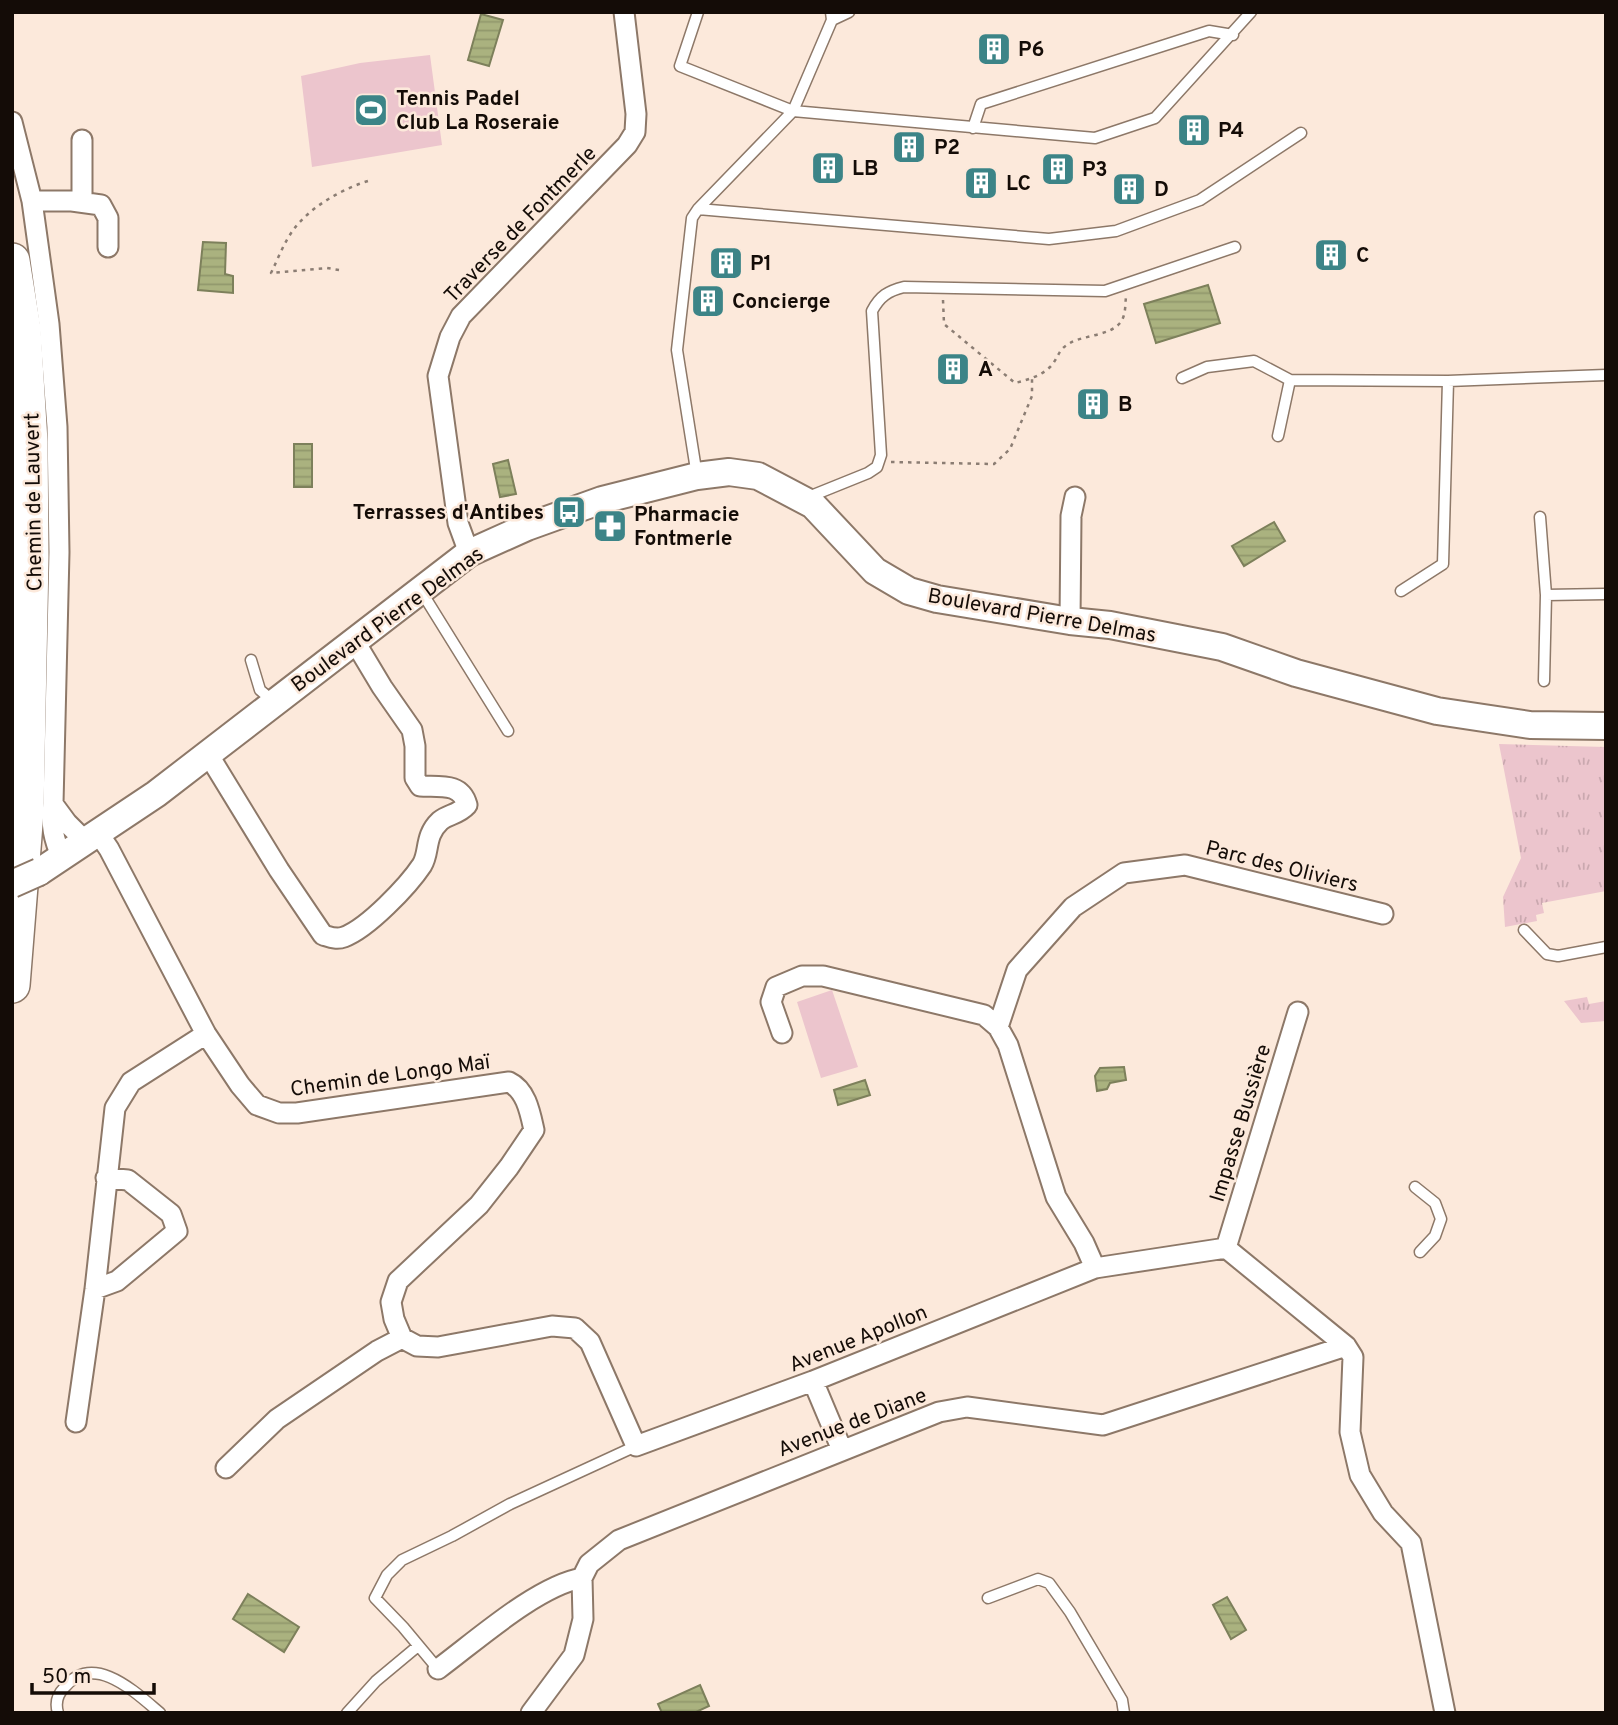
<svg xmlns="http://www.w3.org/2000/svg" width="1618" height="1725" font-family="Overpass,sans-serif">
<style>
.grass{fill:url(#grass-tufts)}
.pitch{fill:#ecc5cd}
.water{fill:url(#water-rules);stroke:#7d805b;stroke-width:2}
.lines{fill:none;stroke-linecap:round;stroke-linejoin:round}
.lane-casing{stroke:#8d7868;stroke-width:13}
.street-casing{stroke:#8d7868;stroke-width:23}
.secondary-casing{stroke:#8d7868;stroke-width:30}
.highway-casing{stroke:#8d7868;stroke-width:38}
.path{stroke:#8b7d73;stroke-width:2.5;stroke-dasharray:3.5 5;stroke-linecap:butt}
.lane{stroke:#fff;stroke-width:10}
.street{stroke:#fff;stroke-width:19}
.secondary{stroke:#fff;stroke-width:26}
.highway{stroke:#fff;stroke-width:35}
.secondary-bridge-casing{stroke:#8d7868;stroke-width:30;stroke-linecap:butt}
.secondary-bridge{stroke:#fff;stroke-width:26}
.labels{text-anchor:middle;stroke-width:5;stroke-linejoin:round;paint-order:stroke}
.poi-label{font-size:21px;font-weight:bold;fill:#140c07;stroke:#fce9db;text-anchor:start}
.street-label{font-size:21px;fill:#140c07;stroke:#fce9db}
</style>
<defs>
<pattern id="grass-tufts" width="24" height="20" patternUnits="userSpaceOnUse" patternTransform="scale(1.75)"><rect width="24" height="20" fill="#ecc5cd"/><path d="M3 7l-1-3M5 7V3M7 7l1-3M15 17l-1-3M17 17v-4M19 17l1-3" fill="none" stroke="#caa8af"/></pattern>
<pattern id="water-rules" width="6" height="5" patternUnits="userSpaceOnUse" patternTransform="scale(1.75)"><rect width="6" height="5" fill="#aab27f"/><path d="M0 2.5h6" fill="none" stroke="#91986c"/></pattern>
</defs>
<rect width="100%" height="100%" fill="#fce9db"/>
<path class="grass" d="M 1499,744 L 1606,747 L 1606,891 L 1542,903 L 1544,913 L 1536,915 L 1537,921 L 1505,927 L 1503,897 L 1521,858 Z
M 1587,997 L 1589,1004 L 1606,1001 L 1606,1021 L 1581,1023 L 1564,1001 Z"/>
<path class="pitch" d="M 430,55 L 442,145 L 312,167 L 301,76 L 360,63 Z
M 832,990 L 858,1067 L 821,1078 L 797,1002 Z"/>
<path class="water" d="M 481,14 L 503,20 L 489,66 L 468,60 Z
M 203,242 L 226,243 L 225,274 L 233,276 L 233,293 L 198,290 Z
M 1208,285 L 1220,323 L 1156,343 L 1144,304 Z
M 294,444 L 312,444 L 312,487 L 294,487 Z
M 508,460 L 516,494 L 500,497 L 493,464 Z
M 1274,522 L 1285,541 L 1244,566 L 1232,546 Z
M 1124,1067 L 1126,1080 L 1110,1083 L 1107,1089 L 1097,1091 L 1095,1076 L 1100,1068 Z
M 865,1080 L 870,1095 L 838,1105 L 834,1090 Z
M 248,1594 L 299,1627 L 284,1652 L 233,1619 Z
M 1227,1597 L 1246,1630 L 1231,1639 L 1213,1605 Z
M 700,1685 L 709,1706 L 694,1713 L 662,1713 L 658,1704 Z"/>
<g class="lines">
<g class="lane-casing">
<path id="lane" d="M 698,12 L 680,66 L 793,111 L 1095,138 L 1155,118 L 1251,12
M 832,20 L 849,12
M 973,128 L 981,104 L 1209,31 L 1233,35
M 698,209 L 1049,239 L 1116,231 L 1200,200 L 1301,133
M 1182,378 L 1207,367 L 1254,361 L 1290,380 L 1448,381 L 1606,375
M 1278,436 L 1290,380
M 697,476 L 677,350 L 692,218 L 698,209 L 793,111 L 832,20 L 831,12
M 806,498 L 868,473 L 877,467 L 881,455 L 872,311 C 880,296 888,291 904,287 L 1105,291 L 1235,247
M 1540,517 L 1546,595 L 1544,681
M 421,591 L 508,731
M 1401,591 L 1443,564 L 1448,381
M 1546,595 L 1606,594
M 251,660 L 260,690 L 273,701
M 1524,930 L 1547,954 L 1558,956 L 1606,947
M 1415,1187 L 1435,1203 L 1441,1219 L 1435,1236 L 1420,1252
M 988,1598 L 1038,1579 L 1049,1583 L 1070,1612 L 1122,1700 L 1124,1713
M 438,1669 L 403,1627 L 375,1598 L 387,1575 L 402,1560 L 452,1536 L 510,1504 L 636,1446
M 58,1713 C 55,1703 57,1695 64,1688 C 93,1651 135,1692 160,1713
M 347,1713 L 376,1681 L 418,1646"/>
</g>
<g class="street-casing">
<path id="street" d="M 12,122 L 32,201 L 49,324 L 57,427 L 59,552 L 53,804 C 50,824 54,840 62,858
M 82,140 L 82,202
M 32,201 L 72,201 L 101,205 L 108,218 L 108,247
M 469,553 L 458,523 L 438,376 L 450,337 L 461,316 L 627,145 L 635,132 L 636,114 L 624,12
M 1070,621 L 1071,516 L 1075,497
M 208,754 L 279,870 L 323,935 C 330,937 336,940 344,937 C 368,928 408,886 422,865 C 430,852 424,836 440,821 C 448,814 458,815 467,805 C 461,782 439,787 420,786 L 415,778 L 415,746 L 412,730 L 382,687 L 355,642
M 53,804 L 67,823 L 86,842
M 98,833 L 109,849 L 206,1034 L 240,1085 L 257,1105 L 279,1113 L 297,1113 L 509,1082 C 526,1090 530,1112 534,1130 L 509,1167 L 479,1205 L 398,1281 L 391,1302 L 394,1319 L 402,1338 L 417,1346 L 438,1347 L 552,1326 L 575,1328 L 590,1342 L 636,1446 L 813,1381 L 1095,1268 L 1226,1248 L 1346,1346 L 1353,1357 L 1350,1432 L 1360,1475 L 1383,1513 L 1411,1543 L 1445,1713
M 998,1027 L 1017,970 L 1073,907 L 1124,873 L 1185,865 L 1383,914
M 782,1033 L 771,1002 L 776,987 L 802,976 L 823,976 L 984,1015 L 998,1027 L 1008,1045 L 1056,1197 L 1084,1243 L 1095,1268
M 1226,1248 L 1298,1012
M 95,1289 L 117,1281 L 177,1231 L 171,1214 L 128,1180 L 106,1178
M 813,1381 L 842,1450
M 76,1422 L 95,1289 L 115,1108 L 131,1082 L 206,1034
M 226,1468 L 277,1419 L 377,1351 L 402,1338
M 438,1669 C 476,1641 537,1586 582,1578
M 531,1713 L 574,1655 L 583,1619 L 582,1578 L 589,1564 L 619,1540 L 939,1412 L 967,1407 L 1103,1425 L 1346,1346"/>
</g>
<g class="secondary-casing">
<path id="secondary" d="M 39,872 L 156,794 L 469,553 L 527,527 L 602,500 L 697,476 L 729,472 L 758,476 L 813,505 L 875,571 L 909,591 L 937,599 L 1070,621 L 1110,625 L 1222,647 L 1296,673 L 1437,711 L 1530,725 L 1606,726"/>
</g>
<g class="highway-casing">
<path id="highway" d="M 12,261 L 23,329 L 30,442 L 31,557 L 26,811 L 12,985"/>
</g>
<path class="path" d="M 339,270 L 327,268 L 271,273 C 278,259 284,242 294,229 C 311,206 344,188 371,180
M 943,300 L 944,324 L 1015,383 C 1027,380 1041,376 1050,367 C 1059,358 1057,350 1070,343 C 1084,335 1109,336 1120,323 C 1126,316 1125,305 1126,297
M 891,462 L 994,464 L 1010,449 L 1032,396 L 1032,379"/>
<use href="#lane" class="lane"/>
<use href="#street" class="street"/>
<use href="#secondary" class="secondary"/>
<use href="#highway" class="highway"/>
<g class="secondary-bridge-casing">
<path id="secondary-bridge" d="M 12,884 L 39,872"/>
</g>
<use href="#secondary-bridge" class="secondary-bridge"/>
</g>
<defs>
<g id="building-square" transform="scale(1.75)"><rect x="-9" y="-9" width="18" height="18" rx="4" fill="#3c8487" stroke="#fce9db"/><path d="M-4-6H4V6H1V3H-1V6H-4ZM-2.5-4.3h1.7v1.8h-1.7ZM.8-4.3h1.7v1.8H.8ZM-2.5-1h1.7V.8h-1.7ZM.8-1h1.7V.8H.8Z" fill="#fff"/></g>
<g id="stadium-square" transform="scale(1.75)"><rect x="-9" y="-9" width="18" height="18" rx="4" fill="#3c8487" stroke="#fce9db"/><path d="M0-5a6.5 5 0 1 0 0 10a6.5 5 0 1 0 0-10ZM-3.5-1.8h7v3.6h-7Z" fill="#fff"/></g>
<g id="bus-square" transform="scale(1.75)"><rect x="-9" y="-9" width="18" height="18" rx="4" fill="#3c8487" stroke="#fce9db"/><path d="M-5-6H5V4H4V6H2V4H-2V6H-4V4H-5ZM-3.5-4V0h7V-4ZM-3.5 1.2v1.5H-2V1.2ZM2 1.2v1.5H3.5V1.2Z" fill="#fff"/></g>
<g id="pharmacy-square" transform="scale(1.75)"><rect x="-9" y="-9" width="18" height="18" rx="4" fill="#3c8487" stroke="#fce9db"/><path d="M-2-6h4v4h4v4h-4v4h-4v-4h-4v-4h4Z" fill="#fff"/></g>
</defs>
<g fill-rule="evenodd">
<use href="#building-square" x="994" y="49"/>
<use href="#stadium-square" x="371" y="110"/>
<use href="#building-square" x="1194" y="130"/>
<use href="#building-square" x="909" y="147"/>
<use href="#building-square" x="828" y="168"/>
<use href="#building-square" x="1058" y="169"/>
<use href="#building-square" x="981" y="183"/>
<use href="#building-square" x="1129" y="189"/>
<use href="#building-square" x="1331" y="255"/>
<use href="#building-square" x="726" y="263"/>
<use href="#building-square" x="708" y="301"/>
<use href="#building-square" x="953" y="369"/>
<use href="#building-square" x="1093" y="404"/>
<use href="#bus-square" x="569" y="512"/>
<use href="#pharmacy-square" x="610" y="526"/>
</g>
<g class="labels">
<g class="poi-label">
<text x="1018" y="56">P6</text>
<text x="396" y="105">Tennis Padel<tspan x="396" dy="24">Club La Roseraie</tspan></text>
<text x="1218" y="137">P4</text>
<text x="934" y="154">P2</text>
<text x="852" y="175">LB</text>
<text x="1082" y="176">P3</text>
<text x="1006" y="190">LC</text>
<text x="1154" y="196">D</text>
<text x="1356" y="262">C</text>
<text x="750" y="270">P1</text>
<text x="732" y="308">Concierge</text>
<text x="978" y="376">A</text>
<text x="1118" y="411">B</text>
<text x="544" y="519" text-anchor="end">Terrasses d'Antibes</text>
<text x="634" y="521">Pharmacie<tspan x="634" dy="24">Fontmerle</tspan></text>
</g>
<g class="street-label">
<text transform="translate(520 224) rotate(-46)" y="7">Traverse de Fontmerle</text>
<text transform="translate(33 502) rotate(-91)" y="7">Chemin de Lauvert</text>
<text transform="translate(1042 615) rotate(10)" y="7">Boulevard Pierre Delmas</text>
<text transform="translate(387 619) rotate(-36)" y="7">Boulevard Pierre Delmas</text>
<text transform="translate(1282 866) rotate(14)" y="7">Parc des Oliviers</text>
<text transform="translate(390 1075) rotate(-8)" y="7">Chemin de Longo Maï</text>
<text transform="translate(1240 1123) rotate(-73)" y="7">Impasse Bussière</text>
<text transform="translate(858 1338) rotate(-22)" y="7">Avenue Apollon</text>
<text transform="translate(852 1422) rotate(-21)" y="7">Avenue de Diane</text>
</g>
</g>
<rect width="1618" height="1725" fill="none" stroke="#140c07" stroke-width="28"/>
<path d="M32 1683v10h122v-10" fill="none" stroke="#140c07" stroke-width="3.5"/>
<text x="42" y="1683" font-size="21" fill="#140c07" stroke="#fce9db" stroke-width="5" paint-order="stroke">50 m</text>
</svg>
